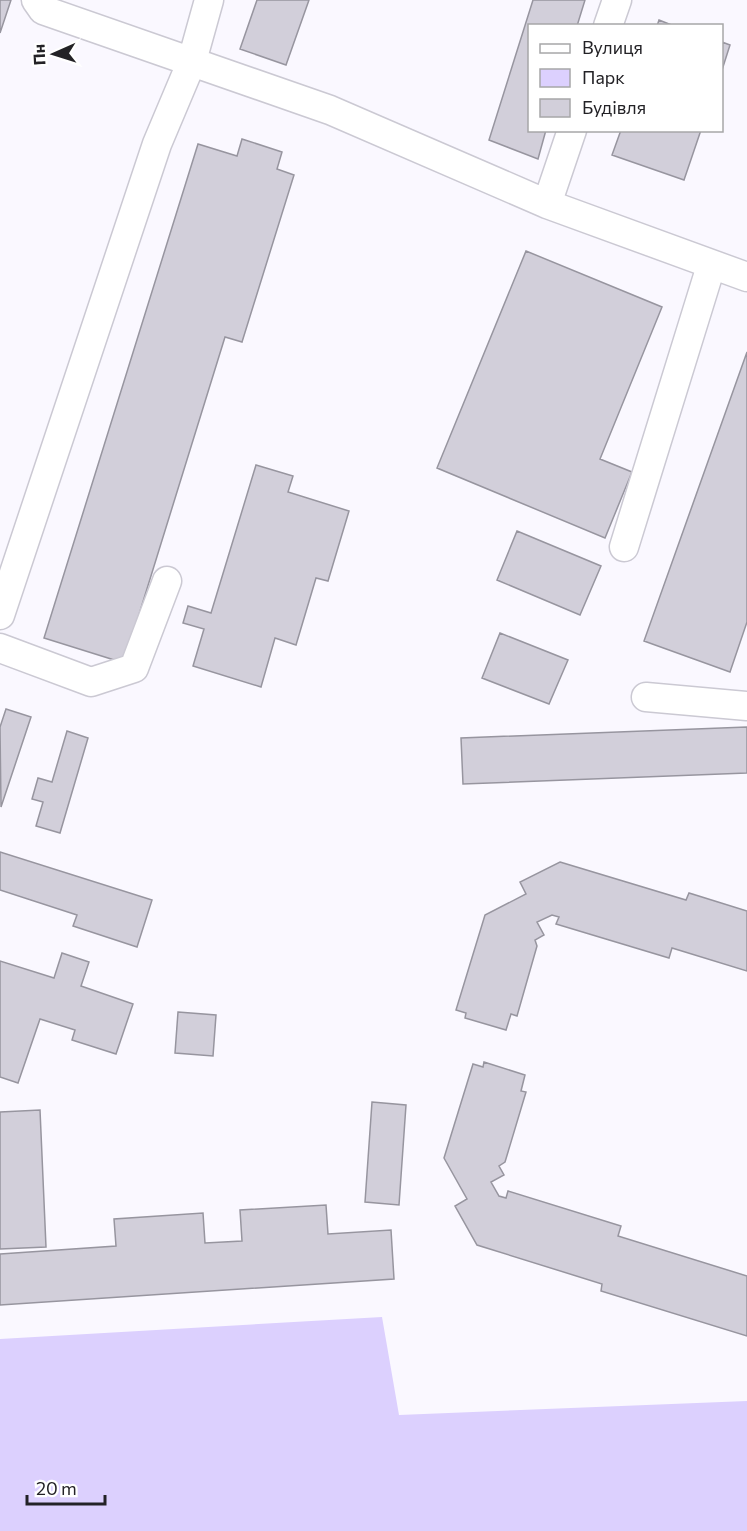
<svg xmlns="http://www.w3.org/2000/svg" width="747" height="1531" font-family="Commissioner,sans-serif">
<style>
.green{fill:#dcd0fe}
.building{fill:#d2cfda;stroke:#97959f;stroke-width:1.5}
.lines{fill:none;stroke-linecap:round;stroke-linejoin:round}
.minor-casing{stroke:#cbc9d3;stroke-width:31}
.minor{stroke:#fff;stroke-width:28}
</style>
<rect width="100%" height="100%" fill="#faf8ff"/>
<path class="green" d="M 382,1317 L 399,1415 L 747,1401 L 747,1531 L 0,1531 L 0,1339 Z"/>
<path class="building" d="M 0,0 L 11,0 L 0,33 Z
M 257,0 L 309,0 L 286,65 L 240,49 Z
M 533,0 L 585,0 L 577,26 L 530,26 L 530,130 L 546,130 L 538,159 L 489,140 Z
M 659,20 L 674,26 L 657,26 Z
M 722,42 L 730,45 L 722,70 Z
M 621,130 L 701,130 L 684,180 L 612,155 Z
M 242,139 L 282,152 L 277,169 L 294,175 L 242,342 L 225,337 L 124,663 L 44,638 L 198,144 L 237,156 Z
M 526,251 L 662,307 L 600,459 L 632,472 L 605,538 L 437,468 Z
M 747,352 L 747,622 L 730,672 L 644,641 Z
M 256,465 L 293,476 L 288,492 L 349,511 L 328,581 L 316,578 L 296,645 L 275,638 L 261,687 L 193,666 L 204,629 L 183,623 L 188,606 L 211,613 Z
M 517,531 L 601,566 L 580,615 L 497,580 Z
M 500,633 L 568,660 L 549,704 L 482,678 Z
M 6,709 L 31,717 L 1,807 L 0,727 Z
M 747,727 L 747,773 L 463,784 L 461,738 Z
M 67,731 L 88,738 L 60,833 L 36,826 L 43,802 L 32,799 L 38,778 L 52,782 Z
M 0,852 L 152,900 L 137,947 L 73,926 L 77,915 L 0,890 Z
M 560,862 L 686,900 L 689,893 L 747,911 L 747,971 L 672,948 L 669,958 L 556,924 L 559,917 L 552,915 L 537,922 L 544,935 L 535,940 L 537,946 L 517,1016 L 511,1014 L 506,1030 L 465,1018 L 466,1013 L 456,1010 L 485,915 L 526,894 L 520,882 Z
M 62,953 L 89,962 L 81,986 L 133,1004 L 116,1054 L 72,1040 L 75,1030 L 40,1019 L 18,1083 L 0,1077 L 0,961 L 54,978 Z
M 178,1012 L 216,1015 L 213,1056 L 175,1053 Z
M 484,1062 L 525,1075 L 521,1091 L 526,1092 L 505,1162 L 499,1166 L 504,1175 L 491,1182 L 499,1196 L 506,1198 L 508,1191 L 621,1226 L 618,1236 L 747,1276 L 747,1336 L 601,1291 L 602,1284 L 477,1245 L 455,1206 L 467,1199 L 444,1158 L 473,1064 L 483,1067 Z
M 372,1102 L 406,1105 L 399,1205 L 365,1202 Z
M 40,1110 L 46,1247 L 0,1249 L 0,1112 Z
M 326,1205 L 328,1234 L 391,1230 L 394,1279 L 0,1305 L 0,1254 L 116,1246 L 114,1219 L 203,1213 L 205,1243 L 242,1241 L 240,1210 Z"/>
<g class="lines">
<g class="minor-casing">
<path id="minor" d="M 36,0 L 43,10 L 330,110 L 547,204 L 747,277
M 608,26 L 617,0
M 547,204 L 572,130
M 624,547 L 711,266
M 0,615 L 157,144 L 192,61 L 209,0
M 0,648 L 91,682 L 134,668 L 167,581
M 646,697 L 747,706"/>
</g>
<use href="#minor" class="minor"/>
</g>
<rect x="528" y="24" width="195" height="108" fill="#ffffff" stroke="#a7a7a8" stroke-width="1.5"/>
<rect x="540" y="44" width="30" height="9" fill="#ffffff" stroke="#a7a7a8" stroke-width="1.5"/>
<text x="582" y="54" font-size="18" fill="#232226">Вулиця</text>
<rect x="540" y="69" width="30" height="18" fill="#dcd0fe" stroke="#a7a7a8" stroke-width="1.5"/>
<text x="582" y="84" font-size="18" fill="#232226">Парк</text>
<rect x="540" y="99" width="30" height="18" fill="#d2cfda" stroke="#a7a7a8" stroke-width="1.5"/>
<text x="582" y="114" font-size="18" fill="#232226">Будівля</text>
<g transform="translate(54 54) rotate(267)" stroke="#ffffff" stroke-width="4.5" paint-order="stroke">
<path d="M0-4.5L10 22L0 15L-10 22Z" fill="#232226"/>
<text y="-9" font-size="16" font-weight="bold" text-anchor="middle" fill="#232226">Пн</text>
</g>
<path d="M27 1495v9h78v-9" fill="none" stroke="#232226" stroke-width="3"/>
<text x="36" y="1495" font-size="18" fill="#232226" stroke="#ffffff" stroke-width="4.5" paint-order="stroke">20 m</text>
</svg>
